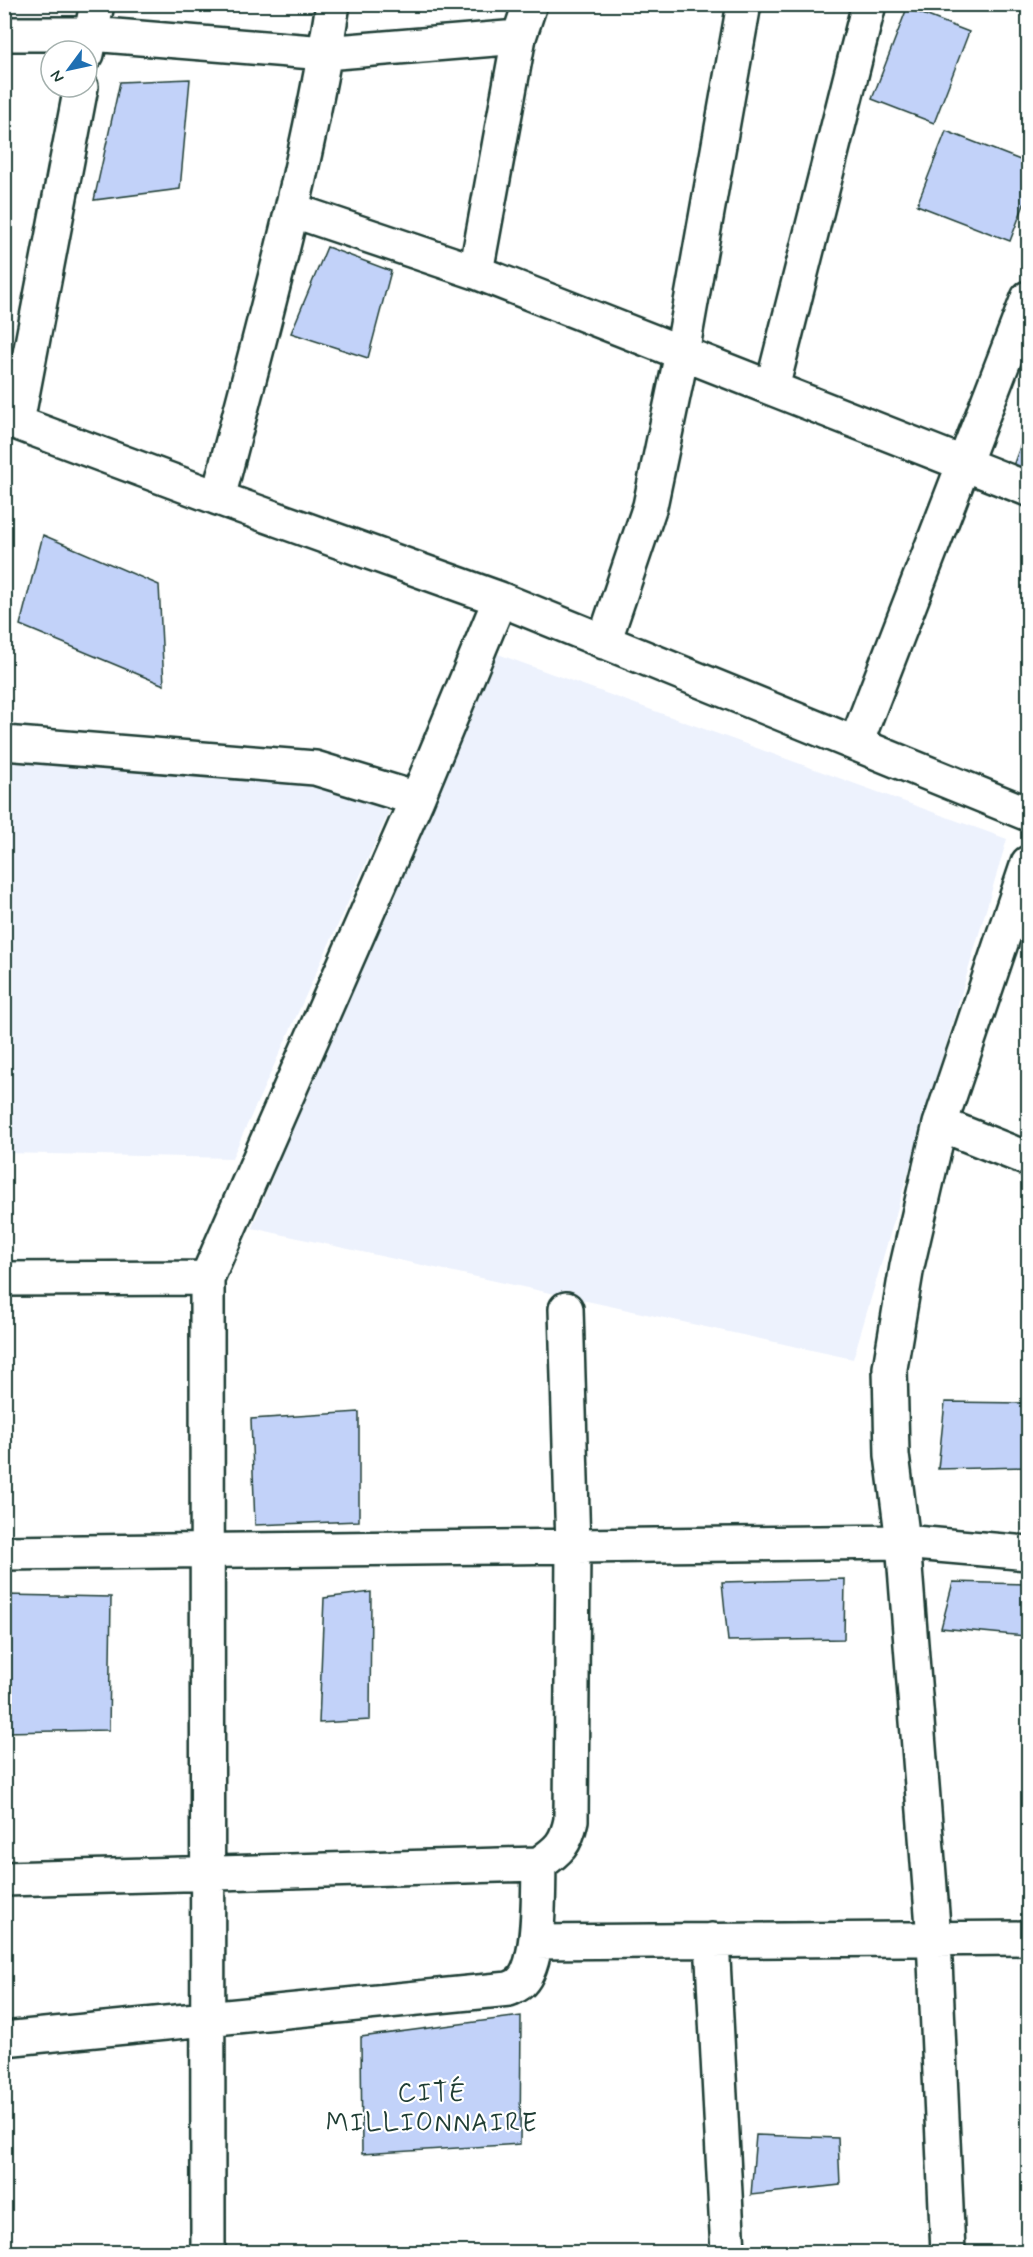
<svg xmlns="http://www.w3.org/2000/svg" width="1033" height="2257" font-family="Mynerve,sans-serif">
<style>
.built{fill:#edf2fd}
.building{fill:#c2d2f9;stroke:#1f3d34;stroke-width:1.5}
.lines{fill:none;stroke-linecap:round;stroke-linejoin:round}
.minor-casing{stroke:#1f3d34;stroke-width:38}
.minor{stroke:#fff;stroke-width:33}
.labels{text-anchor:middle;stroke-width:4.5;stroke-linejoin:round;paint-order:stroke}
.neighbourhood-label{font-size:26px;letter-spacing:1.5px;fill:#1f3d34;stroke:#fff}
</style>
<rect width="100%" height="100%" fill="#fff"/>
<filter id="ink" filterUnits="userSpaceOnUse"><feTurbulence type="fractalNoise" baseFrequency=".0167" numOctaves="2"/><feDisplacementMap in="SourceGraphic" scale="12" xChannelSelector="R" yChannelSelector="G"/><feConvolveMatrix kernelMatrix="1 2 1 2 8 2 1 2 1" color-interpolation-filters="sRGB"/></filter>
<g filter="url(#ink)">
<path class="built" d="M 484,649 L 1007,839 L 853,1359 L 252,1228 Z
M 5,756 L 340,784 L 389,812 L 232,1158 L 5,1153 Z"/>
<path class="building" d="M 907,8 L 969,32 L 934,123 L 872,99 Z
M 190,79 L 180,189 L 94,200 L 120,82 Z
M 946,131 L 1028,163 L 1028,194 L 1010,241 L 917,205 Z
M 327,247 L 391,271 L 368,358 L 291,333 Z
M 1028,425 L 1028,481 L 1010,474 Z
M 43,535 L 159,585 L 164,685 L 20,625 Z
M 945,1402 L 1028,1403 L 1028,1467 L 938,1469 Z
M 359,1412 L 359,1521 L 255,1525 L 251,1419 Z
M 845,1579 L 844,1639 L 728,1641 L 722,1582 Z
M 953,1582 L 1025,1584 L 1026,1636 L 941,1628 Z
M 371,1592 L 370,1720 L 319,1723 L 324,1598 Z
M 4,1595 L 111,1597 L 109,1730 L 4,1732 Z
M 521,2016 L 520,2144 L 362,2154 L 361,2037 Z
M 756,2135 L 838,2138 L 840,2185 L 751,2195 Z"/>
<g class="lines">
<g class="minor-casing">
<path id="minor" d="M 4,34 L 91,34 L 325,53 L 519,37
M 87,54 L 97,4
M 292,210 L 476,272 L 1028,489
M 476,272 L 519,37 L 530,4
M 772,388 L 869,4
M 4,418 L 218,498 L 500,599 L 1028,814
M 17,422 L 81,87
M 218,498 C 260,335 307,171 333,4
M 604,642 L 650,506 L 682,353 L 744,4
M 4,743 L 315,768 L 417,799
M 856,743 L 1028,298
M 940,1124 L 1028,1159
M 4,1279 L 207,1278
M 4,1553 L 903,1542 L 1028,1553
M 4,1879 L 539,1864
M 712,1940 L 728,2252
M 536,1942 L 1028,1938
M 4,2039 L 509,1989 C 513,1987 519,1985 521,1982 C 541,1962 538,1892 539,1864 C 559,1850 566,1844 571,1820 L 573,1546 L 566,1309
M 208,2252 L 207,1278 L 417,799 L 500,599
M 948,2252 L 934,1939 L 903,1542 L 892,1455 L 890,1368 L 907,1266 L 940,1124 L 1028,863"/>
</g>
<use href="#minor" class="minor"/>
</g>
</g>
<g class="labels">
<g class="neighbourhood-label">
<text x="432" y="2101">CITÉ<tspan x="432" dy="30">MILLIONNAIRE</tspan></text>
</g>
</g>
<rect width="1033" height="2257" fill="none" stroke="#fff" stroke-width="24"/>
<rect x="12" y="12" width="1009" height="2233" fill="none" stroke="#1f3d34" stroke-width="2" filter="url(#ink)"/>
<g transform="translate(69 69) rotate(237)"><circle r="28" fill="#ffffff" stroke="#a5b1ae" stroke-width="1.5"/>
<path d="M0-4.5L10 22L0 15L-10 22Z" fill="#1f6fb2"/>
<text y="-9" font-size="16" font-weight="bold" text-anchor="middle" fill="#1f3d34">N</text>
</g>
</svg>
